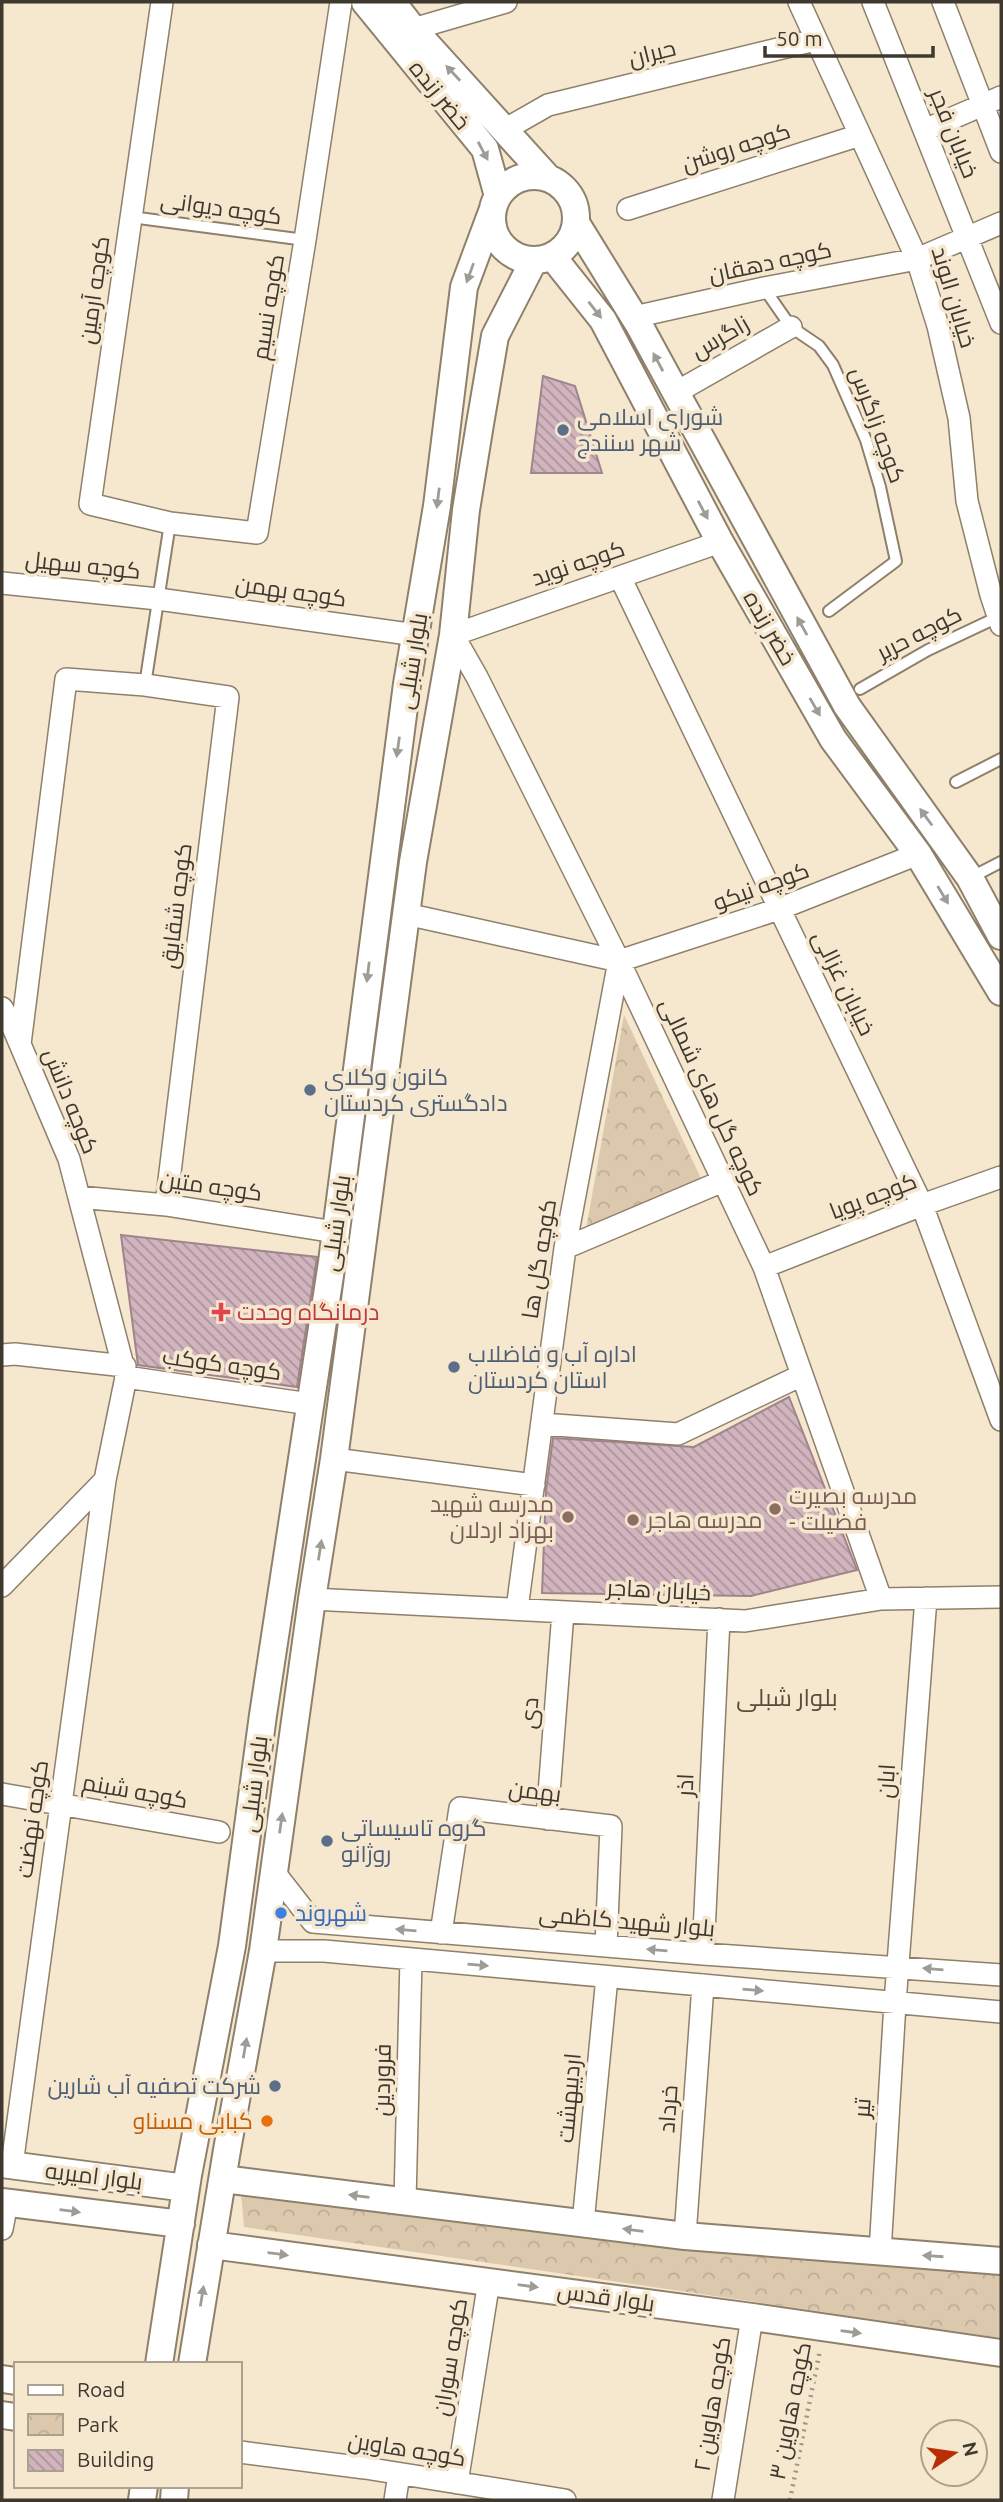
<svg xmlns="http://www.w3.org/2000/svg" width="1003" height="2502" font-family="Ubuntu,Cairo,sans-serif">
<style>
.park{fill:url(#park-crowns)}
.building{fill:url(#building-back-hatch);stroke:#a0848d;stroke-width:2}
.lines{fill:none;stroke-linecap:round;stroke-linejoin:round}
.service-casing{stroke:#8e806a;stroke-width:14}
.minor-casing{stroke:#8e806a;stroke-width:24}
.tertiary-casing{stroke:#8e806a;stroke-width:30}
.path{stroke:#a09584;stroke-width:4.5;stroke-dasharray:2 5;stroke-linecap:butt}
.service{stroke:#fff;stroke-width:10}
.minor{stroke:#fff;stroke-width:21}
.tertiary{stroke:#fff;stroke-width:26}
.oneway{fill:#9e9c97}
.service-dot{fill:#5c6f8a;stroke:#f6e7cf;stroke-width:2.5}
.health-dot{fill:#e0444e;stroke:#f6e7cf;stroke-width:2.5}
.education-dot{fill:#8d6e63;stroke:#f6e7cf;stroke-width:2.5}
.shop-dot{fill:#3f7fe0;stroke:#f6e7cf;stroke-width:2.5}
.food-dot{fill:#e8710a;stroke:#f6e7cf;stroke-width:2.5}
.labels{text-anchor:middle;stroke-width:7;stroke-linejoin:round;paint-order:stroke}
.street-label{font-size:23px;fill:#3e382f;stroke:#f6e7cf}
.service-label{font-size:23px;fill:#4e5e75;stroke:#f6e7cf;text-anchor:start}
.health-label{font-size:23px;fill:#be3a42;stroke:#f6e7cf;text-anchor:start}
.education-label{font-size:23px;fill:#785e54;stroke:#f6e7cf;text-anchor:start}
.shop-label{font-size:23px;fill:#366cbe;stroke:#f6e7cf;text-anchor:start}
.food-label{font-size:23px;fill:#c56008;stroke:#f6e7cf;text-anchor:end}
.neighbourhood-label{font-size:24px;fill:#5a4d39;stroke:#f6e7cf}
</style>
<defs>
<pattern id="park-crowns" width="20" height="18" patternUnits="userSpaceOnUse" patternTransform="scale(1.75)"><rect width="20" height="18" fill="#dcc9ad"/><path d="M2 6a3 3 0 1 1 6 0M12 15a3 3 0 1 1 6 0" fill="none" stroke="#bead95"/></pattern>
<pattern id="building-back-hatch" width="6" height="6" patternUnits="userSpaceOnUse" patternTransform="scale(1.75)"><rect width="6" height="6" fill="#d1b4bd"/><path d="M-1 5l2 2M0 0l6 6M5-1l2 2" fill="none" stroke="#ab939a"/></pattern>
</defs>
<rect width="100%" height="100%" fill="#f6e7cf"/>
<path class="park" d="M 624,1015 L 705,1187 L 585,1235 Z
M 241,2191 L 1001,2271 L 1001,2338 L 244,2227 Z"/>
<path class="building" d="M 543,376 L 575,386 L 602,473 L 531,473 Z
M 121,1235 L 317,1257 L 297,1387 L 138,1365 Z
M 789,1397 L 857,1570 L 751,1596 L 542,1593 L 546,1490 L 553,1438 L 694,1447 Z"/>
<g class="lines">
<g class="service-casing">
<path id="service" d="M 131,217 L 305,240
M 764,288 L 791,327 L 819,346 L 833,365 L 866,440 L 880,487 L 896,561 L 829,611
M 145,685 L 170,523
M 860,689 L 928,650 L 998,617
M 956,782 L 1001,759
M 970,878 L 1001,862"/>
</g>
<g class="minor-casing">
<path id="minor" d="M 162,2 L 90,504 L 170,523 L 257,533 L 305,240 L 341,2
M 799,2 L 917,259 L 938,326 L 959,418 L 967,501 L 991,595 L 1001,625
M 873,2 L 1001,323
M 943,2 L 1001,152
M 413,29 L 506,2
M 506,129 L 548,105 L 815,40
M 925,130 L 1001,97
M 628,209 L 860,135
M 634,317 L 764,288 L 917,259 L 1001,223
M 675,393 L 791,327
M 720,542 L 453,635 L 477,677 L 619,961 L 764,1267 L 881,1599
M 620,577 L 922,1205 L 1001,1420
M 2,583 L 158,599 L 416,635
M 406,914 L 619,961
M 619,961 L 779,909 L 918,854
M 2,1008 L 11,1023 L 69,1159 L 126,1377 L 105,1480 L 2,1586
M 20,1044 L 66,679 L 145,685 L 228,697 L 166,1205
M 79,1197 L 166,1205 L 335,1232
M 565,1248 L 723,1181
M 764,1267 L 922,1205 L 1001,1177
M 2,1355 L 15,1354 L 125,1366
M 126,1377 L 310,1404
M 542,1424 L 678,1434 L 802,1375
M 334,1459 L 534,1485
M 312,1599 L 745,1621 L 881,1599 L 1001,1597
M 517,1609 L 565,1248 L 619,961
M 2,1794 L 219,1832
M 547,1819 L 563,1612
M 274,1872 L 313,1922 L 703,1954 L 1001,1975
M 441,1933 L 460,1808 L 611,1826 L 606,1946
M 263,1951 L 324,1951 L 1001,2012
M 703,1954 L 719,1619
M 12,2165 L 105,1480
M 405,2201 L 411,1959
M 583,2223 L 607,1977
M 2,2229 L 7,2203
M 685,2236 L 703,1985
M 880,2252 L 895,2003 L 926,1598
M 240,2452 L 365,2468 L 565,2500
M 457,2483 L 489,2281
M 395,2500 L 399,2474
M 723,2500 L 752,2317"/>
</g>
<g class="tertiary-casing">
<path id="tertiary" d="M 365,2 L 485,149 L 498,196
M 392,2 L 413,29 L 548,178
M492 218a42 42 0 1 1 84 0a42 42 0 1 1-84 0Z
M 576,223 L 639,325 L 847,706 L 970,878 L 1001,936
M 552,256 L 603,320 L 720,542 L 833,739 L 918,854 L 1001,992
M 2,2164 L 186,2188
M 223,2179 L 685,2236 L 1001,2261
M 2,2202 L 181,2224
M 211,2245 L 752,2317 L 1001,2353
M 159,2364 L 188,2175 L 232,1946 L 263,1715 L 332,1262 L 407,684 L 437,506 L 464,287 L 493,209
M 192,2364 L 227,2150 L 263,1951 L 312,1599 L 334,1459 L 413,862 L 453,635 L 466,510 L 480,424 L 495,336 L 534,260
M 2,2379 L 16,2381
M 2,2415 L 16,2417
M 142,2500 L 144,2486
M 174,2500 L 175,2486"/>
</g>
<path class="path" d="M 790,2500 L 820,2350"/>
<use href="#service" class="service"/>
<use href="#minor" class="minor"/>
<use href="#tertiary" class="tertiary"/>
</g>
<defs><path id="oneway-solid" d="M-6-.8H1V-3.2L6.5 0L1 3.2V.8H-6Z" transform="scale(1.75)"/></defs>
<g class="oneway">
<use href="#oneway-solid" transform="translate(453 73) rotate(-133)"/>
<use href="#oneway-solid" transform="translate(483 151) rotate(62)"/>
<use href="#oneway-solid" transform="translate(470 273) rotate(110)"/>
<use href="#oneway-solid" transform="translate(595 310) rotate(52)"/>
<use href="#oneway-solid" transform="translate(658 362) rotate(-118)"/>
<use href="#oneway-solid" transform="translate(438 498) rotate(97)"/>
<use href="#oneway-solid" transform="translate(703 510) rotate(62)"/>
<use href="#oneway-solid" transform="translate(802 626) rotate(-119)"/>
<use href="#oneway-solid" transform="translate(815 707) rotate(60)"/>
<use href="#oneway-solid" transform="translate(398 747) rotate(98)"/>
<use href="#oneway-solid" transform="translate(926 817) rotate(-126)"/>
<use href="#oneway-solid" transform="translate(943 895) rotate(59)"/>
<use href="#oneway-solid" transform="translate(368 972) rotate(97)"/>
<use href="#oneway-solid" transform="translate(320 1550) rotate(-81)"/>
<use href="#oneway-solid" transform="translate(281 1823) rotate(-82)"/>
<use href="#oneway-solid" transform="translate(406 1930) rotate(-175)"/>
<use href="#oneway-solid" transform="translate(657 1950) rotate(-175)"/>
<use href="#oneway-solid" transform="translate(478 1965) rotate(5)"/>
<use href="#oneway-solid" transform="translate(933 1969) rotate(-175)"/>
<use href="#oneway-solid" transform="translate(753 1990) rotate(5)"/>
<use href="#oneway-solid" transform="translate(245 2048) rotate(-80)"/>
<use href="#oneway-solid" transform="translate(359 2196) rotate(-173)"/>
<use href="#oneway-solid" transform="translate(70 2211) rotate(7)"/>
<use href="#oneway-solid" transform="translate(633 2230) rotate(-173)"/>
<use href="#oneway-solid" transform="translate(278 2254) rotate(7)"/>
<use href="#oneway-solid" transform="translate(933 2256) rotate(-176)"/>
<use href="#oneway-solid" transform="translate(528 2286) rotate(8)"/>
<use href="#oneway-solid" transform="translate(202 2296) rotate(-81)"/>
<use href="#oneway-solid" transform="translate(851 2332) rotate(8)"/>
</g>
<g class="service-dot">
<circle cx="563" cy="430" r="7"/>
<circle cx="310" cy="1090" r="7"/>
<circle cx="454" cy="1367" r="7"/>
<circle cx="327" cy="1841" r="7"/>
<circle cx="275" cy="2086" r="7"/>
</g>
<path class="health-dot" d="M217.5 1301.5h7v7h7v7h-7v7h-7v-7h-7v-7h7z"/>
<g class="education-dot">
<circle cx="775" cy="1509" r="7"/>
<circle cx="568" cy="1517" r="7"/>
<circle cx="633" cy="1520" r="7"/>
</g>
<circle class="shop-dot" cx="281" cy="1913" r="7"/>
<circle class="food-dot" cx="267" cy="2121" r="7"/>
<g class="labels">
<g class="street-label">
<text transform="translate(652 53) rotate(-14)" y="8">حیران</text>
<text transform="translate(440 95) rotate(51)" y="8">خضر زنده</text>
<text transform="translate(954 133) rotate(68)" y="8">خیابان فجر</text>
<text transform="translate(736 147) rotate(-18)" y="8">کوچه روشن</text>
<text transform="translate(221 208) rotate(8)" y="8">کوچه دیوانی</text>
<text transform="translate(770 262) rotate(-12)" y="8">کوچه دهقان</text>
<text transform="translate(94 290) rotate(-82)" y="8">کوچه آرمین</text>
<text transform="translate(954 297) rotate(73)" y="8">خیابان الوند</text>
<text transform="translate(268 307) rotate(-81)" y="8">کوچه نسیم</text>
<text transform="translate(720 337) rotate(-30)" y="8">زاگرس</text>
<text transform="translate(878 425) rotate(70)" y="8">کوچه زاگرس</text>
<text transform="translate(578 563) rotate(-19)" y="8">کوچه نوید</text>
<text transform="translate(83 565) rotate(6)" y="8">کوچه سهیل</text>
<text transform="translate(291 591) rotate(8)" y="8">کوچه بهمن</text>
<text transform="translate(770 628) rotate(60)" y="8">خضر زنده</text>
<text transform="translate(919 633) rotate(-27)" y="8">کوچه حریر</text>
<text transform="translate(412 661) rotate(-81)" y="8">بلوار شبلی</text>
<text transform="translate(761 886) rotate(-20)" y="8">کوچه نیکو</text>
<text transform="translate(176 906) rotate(-83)" y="8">کوچه شقایق</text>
<text transform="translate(844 983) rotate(64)" y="8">خیابان غزالی</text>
<text transform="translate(712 1097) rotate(65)" y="8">کوچه گل های شمالی</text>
<text transform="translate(71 1101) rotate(68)" y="8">کوچه دانش</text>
<text transform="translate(211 1186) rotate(8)" y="8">کوچه متین</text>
<text transform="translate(873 1196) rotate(-21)" y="8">کوچه پویا</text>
<text transform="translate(336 1223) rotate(-82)" y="8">بلوار شبلی</text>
<text transform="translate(539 1259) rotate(-81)" y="8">کوچه گل ها</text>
<text transform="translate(222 1364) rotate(8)" y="8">کوچه کوکب</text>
<text transform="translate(659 1590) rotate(3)" y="8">خیابان هاجر</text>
<text transform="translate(529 1713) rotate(-85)" y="8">دی</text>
<text transform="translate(886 1781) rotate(-86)" y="8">ابان</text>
<text transform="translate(254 1784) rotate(-83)" y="8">بلوار شبلی</text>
<text transform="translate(685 1785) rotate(-87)" y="8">اذر</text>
<text transform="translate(135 1791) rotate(10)" y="8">کوچه شبنم</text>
<text transform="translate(535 1791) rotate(7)" y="8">بهمن</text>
<text transform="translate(32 1819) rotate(-82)" y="8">کوچه نهضت</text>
<text transform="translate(627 1921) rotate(5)" y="8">بلوار شهید کاظمی</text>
<text transform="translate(382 2080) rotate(-89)" y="8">فروردین</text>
<text transform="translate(569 2098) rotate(-85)" y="8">اردیبهشت</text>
<text transform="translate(862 2108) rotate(-86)" y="8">تیر</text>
<text transform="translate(668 2109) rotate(-86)" y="8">خرداد</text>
<text transform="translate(94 2176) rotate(7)" y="8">بلوار امیریه</text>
<text transform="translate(606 2297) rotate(8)" y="8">بلوار قدس</text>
<text transform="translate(450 2357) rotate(-81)" y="8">کوچه سوران</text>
<text transform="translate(712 2404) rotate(-81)" y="8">کوچه هاوین ۲</text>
<text transform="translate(790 2411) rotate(-79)" y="8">کوچه هاوین ۳</text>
<text transform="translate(407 2449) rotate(9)" y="8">کوچه هاوین</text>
</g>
<g class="service-label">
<text x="577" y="425">شورای اسلامی<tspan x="577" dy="26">شهر سنندج</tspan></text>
<text x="324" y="1085">کانون وکلای<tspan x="324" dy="26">دادگستری کردستان</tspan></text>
<text x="468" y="1362">اداره آب و فاضلاب<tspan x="468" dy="26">استان کردستان</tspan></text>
<text x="341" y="1836">گروه تاسیساتی<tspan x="341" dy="26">روژانو</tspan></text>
<text x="261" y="2094" text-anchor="end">شرکت تصفیه آب شارین</text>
</g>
<g class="health-label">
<text x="237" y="1320">درمانگاه وحدت</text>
</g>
<g class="education-label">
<text x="789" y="1504">مدرسه بصیرت<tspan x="789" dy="26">- فضیلت</tspan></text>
<text x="554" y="1512" text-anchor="end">مدرسه شهید<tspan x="554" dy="26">بهزاد اردلان</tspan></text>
<text x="647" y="1528">مدرسه هاجر</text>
</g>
<g class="shop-label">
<text x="295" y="1921">شهروند</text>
</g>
<g class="food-label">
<text x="253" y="2129">کبابی مسناو</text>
</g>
<g class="neighbourhood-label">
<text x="787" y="1706">بلوار شبلی</text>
</g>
</g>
<rect width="1003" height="2502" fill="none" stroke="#3e382f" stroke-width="7"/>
<rect x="14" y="2362" width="228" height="126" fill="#f6e7cf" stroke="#aca18f" stroke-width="2"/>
<rect x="28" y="2385" width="35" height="10" fill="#ffffff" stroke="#aca18f" stroke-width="2"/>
<text x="77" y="2397" font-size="21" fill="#3e382f">Road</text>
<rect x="28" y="2414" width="35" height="21" fill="url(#park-crowns)" stroke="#aca18f" stroke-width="2"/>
<text x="77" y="2432" font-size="21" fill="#3e382f">Park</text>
<rect x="28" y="2450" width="35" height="21" fill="url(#building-back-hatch)" stroke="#aca18f" stroke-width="2"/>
<text x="77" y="2467" font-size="21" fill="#3e382f">Building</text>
<g transform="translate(954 2453) rotate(77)"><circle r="33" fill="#f6e7cf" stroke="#aca18f" stroke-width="2"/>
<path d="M0-5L12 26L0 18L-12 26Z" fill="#b92f05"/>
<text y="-10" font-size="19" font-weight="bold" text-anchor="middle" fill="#3e382f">N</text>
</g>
<path d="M765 46v10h168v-10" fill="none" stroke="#3e382f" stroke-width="3.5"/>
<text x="776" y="46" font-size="21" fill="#3e382f" stroke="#f6e7cf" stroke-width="5" paint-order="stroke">50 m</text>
</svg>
